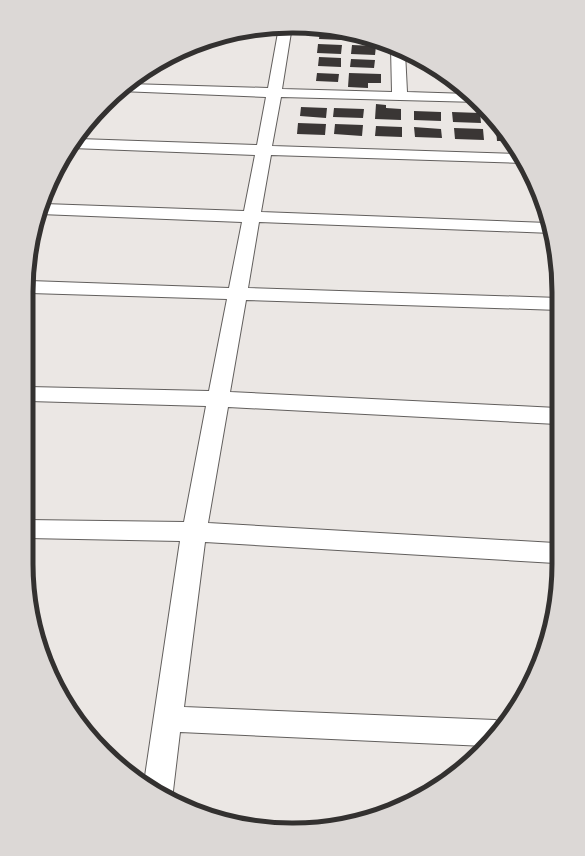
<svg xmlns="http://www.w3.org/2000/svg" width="585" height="856" font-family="Rubik,sans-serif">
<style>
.building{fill:#3a3635}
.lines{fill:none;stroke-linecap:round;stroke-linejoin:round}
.minor-casing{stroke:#625f5d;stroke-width:2}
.minor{fill:#fff;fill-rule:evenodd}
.rim{fill:none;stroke:#333130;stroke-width:5}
</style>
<rect width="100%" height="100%" fill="#ebe7e4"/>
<path class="building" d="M 320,31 L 343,32 L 342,40 L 319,39 Z
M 352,33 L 373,40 L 352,40 Z
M 318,44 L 342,45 L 341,54 L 317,53 Z
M 352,45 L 376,46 L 375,55 L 351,54 Z
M 319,57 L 341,58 L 341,67 L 318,66 Z
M 351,59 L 375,60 L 374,68 L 350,67 Z
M 317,73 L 339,74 L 338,82 L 316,81 Z
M 349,73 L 381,74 L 381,83 L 368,83 L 368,88 L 348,87 Z
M 376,104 L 386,105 L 386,108 L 401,109 L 401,120 L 375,119 Z
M 301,107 L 327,108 L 326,118 L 300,116 Z
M 334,108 L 364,109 L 363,118 L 333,117 Z
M 414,111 L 441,112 L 441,121 L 414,120 Z
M 452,112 L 480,113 L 481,123 L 453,122 Z
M 298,123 L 326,124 L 325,135 L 297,134 Z
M 335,124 L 363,125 L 362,136 L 334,134 Z
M 376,126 L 402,127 L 402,137 L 375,136 Z
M 414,127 L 441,129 L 442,138 L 415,137 Z
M 454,128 L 483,129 L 484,140 L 455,139 Z
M 496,129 L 502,130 L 511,141 L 497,141 Z"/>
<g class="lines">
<g class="minor-casing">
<path id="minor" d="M 292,26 L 282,89 L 392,92 L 391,48 L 393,46 L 405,52 L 407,92 L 469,94 L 479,102 L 281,97 L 272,146 L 519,154 L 524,163 L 271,155 L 261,212 L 548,223 L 552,233 L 259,222 L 248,288 L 559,298 L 559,310 L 246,300 L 230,392 L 557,408 L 557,424 L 228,407 L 208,523 L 555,543 L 555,563 L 205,542 L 184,707 L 495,720 L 502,723 L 485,746 L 180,732 L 173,791 L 170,798 L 144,783 L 180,541 L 27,538 L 27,520 L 184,522 L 206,406 L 29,401 L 29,387 L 209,391 L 227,299 L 30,293 L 30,281 L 229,288 L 242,222 L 40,214 L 44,204 L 244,211 L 255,155 L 72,148 L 79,139 L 257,145 L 266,97 L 120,91 L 129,84 L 268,88 L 279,27 Z"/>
</g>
<use href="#minor" class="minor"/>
</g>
<path d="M0 0H585V856H0ZM292 33H293A259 259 0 0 1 552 292V564A259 259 0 0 1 293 823H292A259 259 0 0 1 33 564V292A259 259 0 0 1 292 33Z" fill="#dcd8d6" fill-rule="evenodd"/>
<path class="rim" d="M292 33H293A259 259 0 0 1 552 292V564A259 259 0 0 1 293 823H292A259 259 0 0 1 33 564V292A259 259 0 0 1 292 33Z"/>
</svg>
